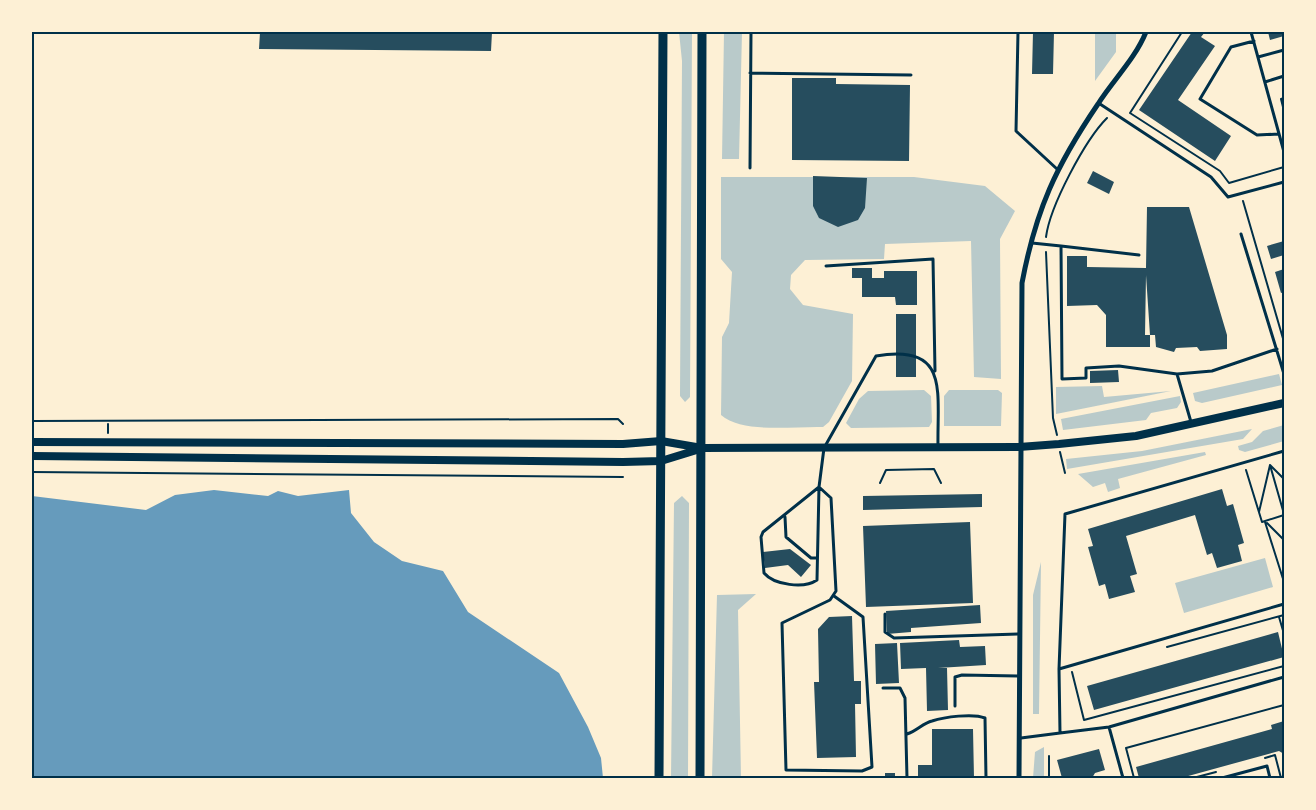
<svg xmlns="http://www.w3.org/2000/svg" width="1316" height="810" font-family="'Noto Sans',sans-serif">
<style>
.green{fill:#b9caca}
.water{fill:#669bbc}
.building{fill:#264d5e;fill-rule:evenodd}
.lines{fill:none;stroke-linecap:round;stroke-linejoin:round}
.path{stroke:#003049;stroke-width:2}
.service{stroke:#003049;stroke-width:3}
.minor{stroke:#003049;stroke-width:5}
.secondary{stroke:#003049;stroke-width:8}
.primary{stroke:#003049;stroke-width:9}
.neatline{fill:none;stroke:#003049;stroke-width:2}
</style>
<rect width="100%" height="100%" fill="#fdf0d5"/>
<path class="green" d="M 679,32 L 692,32 L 690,397 L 685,402 L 680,396 L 682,61 Z
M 724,32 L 742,32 L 739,159 L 722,159 Z
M 1095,32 L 1116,32 L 1116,52 L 1095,81 Z
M 721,177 L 914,177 L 985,186 L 1015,211 L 1000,239 L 1001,379 L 974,377 L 971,241 L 885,244 L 884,259 L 805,260 L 791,275 L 790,289 L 803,305 L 853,314 L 852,381 L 829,422 L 823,427 C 794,426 743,434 721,415 L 722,337 L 729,323 L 732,272 L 721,259 Z
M 1279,374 L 1282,385 L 1202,403 L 1195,401 L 1193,393 Z
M 1102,386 L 1104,397 L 1171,391 L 1056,414 L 1056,387 Z
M 924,390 L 931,396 L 932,422 L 929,427 L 851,428 L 846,423 L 859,399 L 868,391 Z
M 949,390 L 998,390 L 1002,393 L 1001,426 L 944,426 L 944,396 Z
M 1180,396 L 1181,402 L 1177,408 L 1151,413 L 1146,420 L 1063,430 L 1061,419 Z
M 1284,425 L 1284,441 L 1245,452 L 1239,450 L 1238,446 L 1252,442 L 1263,431 Z
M 1252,429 L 1243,439 L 1067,469 L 1066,459 L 1142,451 Z
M 1205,452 L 1206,455 L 1118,479 L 1120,488 L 1108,492 L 1105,483 L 1093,487 L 1078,474 Z
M 682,496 L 689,503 L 688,778 L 671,778 L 674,503 Z
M 1265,558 L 1273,587 L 1184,613 L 1175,583 Z
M 1041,562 L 1039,714 L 1033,714 L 1033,595 Z
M 756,594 L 738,610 L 741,778 L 712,778 L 717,595 Z
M 1044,747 L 1044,778 L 1033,778 L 1035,752 Z"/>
<path class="water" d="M 214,490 L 268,496 L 278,491 L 298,496 L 349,490 L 351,513 L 374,542 L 402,561 L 443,571 L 468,612 L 559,673 L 588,727 L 601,758 L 603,778 L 32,778 L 32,496 L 146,510 L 175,495 Z"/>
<path class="building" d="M 260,32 L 492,32 L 491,51 L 259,49 Z
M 1033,32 L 1054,32 L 1053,74 L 1032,74 Z
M 1192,32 L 1205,32 L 1201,37 L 1215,46 L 1178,100 L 1231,136 L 1215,161 L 1139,110 Z
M 1268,32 L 1284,32 L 1284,36 L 1270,40 Z
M 792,78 L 836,78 L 836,84 L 910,85 L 909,161 L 792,160 Z
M 1093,171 L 1114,182 L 1109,194 L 1087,183 Z
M 813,176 L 867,178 L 865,208 L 858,220 L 838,227 L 819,218 L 813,206 Z
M 1147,207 L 1189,207 L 1227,335 L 1227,349 L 1200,351 L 1197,347 L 1176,348 L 1174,352 L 1156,347 L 1155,335 L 1150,335 L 1150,347 L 1106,347 L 1106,315 L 1097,305 L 1067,306 L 1067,256 L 1087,256 L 1087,267 L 1146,268 ZM 1146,275 L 1150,335 L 1145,335 Z
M 1284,241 L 1284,255 L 1271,259 L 1267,246 Z
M 852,268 L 872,268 L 872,278 L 884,278 L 884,271 L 917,271 L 917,305 L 896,305 L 895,297 L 862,297 L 862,278 L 852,278 Z
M 1284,269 L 1284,292 L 1281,293 L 1275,272 Z
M 896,314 L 916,314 L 916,377 L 896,377 Z
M 1118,370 L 1119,382 L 1090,383 L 1090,371 Z
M 1222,489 L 1227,506 L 1233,504 L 1244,543 L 1238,545 L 1242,561 L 1217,568 L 1212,553 L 1207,555 L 1195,515 L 1126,536 L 1137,574 L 1130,576 L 1135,592 L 1109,599 L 1105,584 L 1099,586 L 1088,547 L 1093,546 L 1088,529 Z
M 982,494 L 982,507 L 863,510 L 863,496 Z
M 970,522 L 973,603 L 866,607 L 863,526 Z
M 790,549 L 811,565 L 801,577 L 788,565 L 765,568 L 763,552 Z
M 980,605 L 981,623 L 911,628 L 911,632 L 887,634 L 886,611 Z
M 852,616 L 854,681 L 861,681 L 861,704 L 855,704 L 856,757 L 817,758 L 814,682 L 819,682 L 818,629 L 829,617 Z
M 1278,632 L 1284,657 L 1094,710 L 1087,686 Z
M 959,640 L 960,647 L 985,646 L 986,665 L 938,668 L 947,668 L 948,710 L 927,711 L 926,668 L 901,669 L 900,643 Z
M 897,643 L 899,683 L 876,684 L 875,644 Z
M 1284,721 L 1284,754 L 1279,751 L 1181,778 L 1139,778 L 1136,767 L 1272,729 L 1271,725 Z
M 932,729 L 973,729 L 974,778 L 918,778 L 918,765 L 932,765 Z
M 1099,749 L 1105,770 L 1095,773 L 1092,778 L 1062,778 L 1057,760 Z
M 885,773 L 895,773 L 895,778 L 885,778 Z"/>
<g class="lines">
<path class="path" d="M 1182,32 L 1130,113 L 1220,171 L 1229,183 L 1284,167
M 1284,98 L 1281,99 L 1284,111
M 1243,201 L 1284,342
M 1046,237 C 1050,206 1085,140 1107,118
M 1046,252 L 1053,418 L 1057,435
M 32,421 L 618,419 L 623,424
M 108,424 L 108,433
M 1060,452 L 1065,473
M 1270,465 L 1284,514
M 1246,470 L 1262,522 L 1284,515
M 32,472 L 623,477
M 880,483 L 886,470 L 934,469 L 941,483
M 1259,512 L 1270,465 L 1284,479
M 1265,522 L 1284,582
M 1267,523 L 1284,540
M 1279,617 L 1284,634
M 1167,647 L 1284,615
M 1072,672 L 1084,720 L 1284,666
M 1265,758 L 1275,755 L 1281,778
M 1049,778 L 1049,756
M 1134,778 L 1126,748 L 1284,705
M 1193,778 L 1216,772"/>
<path class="service" d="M 1018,32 L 1016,131 L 1057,169
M 1251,32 L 1284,152
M 1254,41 L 1231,47 L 1200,99 L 1257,135 L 1279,134
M 1258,57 L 1284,50
M 750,73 L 911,75
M 1265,82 L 1284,76
M 1100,104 L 1211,177 L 1228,197 L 1284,182
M 750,168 L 751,32
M 1241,234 L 1284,374
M 1032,243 L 1061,246
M 1139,255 L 1061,246 L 1062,379 L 1086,378 L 1086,368 L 1119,366 L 1177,374 L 1191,422
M 826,266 L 933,259 L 935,371
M 1177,374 L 1212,371 L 1277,349
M 1284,451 L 1065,514 L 1059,669 L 1060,733 L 1109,727 L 1284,677
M 819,487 L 817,580 C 804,589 774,585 764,573 L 761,537 L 763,532 Z
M 785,517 L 786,537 L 811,558 L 817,558
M 834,596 L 863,617 L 872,767 L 862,771 L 786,770 L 782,623 L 830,600 L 836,591 L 831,498 L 819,487 L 824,448 L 876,356 C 950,343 937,392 938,446
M 885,614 L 885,632 L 894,638 L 1019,634
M 1059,669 L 1284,604
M 883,688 L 900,688 L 905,698 L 907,778
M 955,706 L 955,677 L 962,675 L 1019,676
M 1109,727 L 1123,778
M 907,734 C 917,731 923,723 932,721 C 944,717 973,713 985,718 L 986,778
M 1021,738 L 1060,733
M 1222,778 L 1267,766 L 1270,778"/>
<path class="minor" d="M 1019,778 L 1022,283 C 1036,209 1056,166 1098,104 C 1114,79 1135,59 1146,32"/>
<path class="secondary" d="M 32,442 L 623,444 L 661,441 L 702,448 L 1019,447 L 1059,444 L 1136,436 L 1284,403
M 32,456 L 623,462 L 661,461 L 700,449"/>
<path class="primary" d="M 659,778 L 663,32
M 700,778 L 702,32"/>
</g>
<rect width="1316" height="810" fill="none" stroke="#fdf0d5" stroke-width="66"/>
<rect x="33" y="33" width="1250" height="744" class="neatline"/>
</svg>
